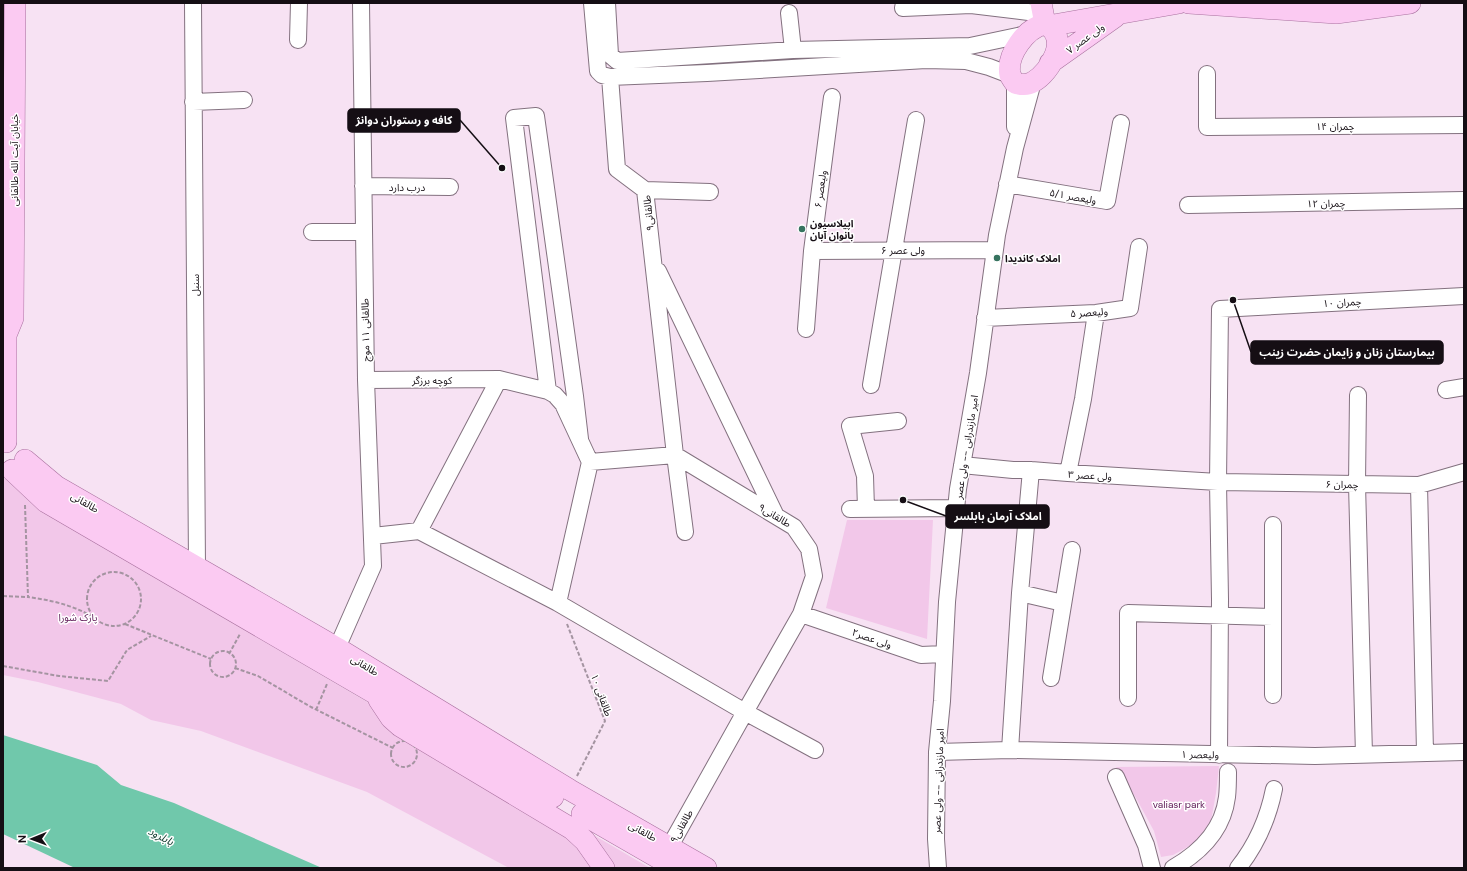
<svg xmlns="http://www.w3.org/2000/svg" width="1467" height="871" font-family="'DM Sans','Noto Sans Arabic',sans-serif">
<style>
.green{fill:#f2c7e9}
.water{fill:#70c8ab}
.pier{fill:#f7e2f3}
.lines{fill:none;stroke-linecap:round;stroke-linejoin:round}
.minor-casing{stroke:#83717f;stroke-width:18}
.major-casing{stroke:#a9719f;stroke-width:22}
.path{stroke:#a494a1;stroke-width:2;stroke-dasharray:4 2;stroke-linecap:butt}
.minor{stroke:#fff;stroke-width:16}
.major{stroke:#fbcaf2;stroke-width:21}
.poi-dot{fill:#36735f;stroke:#fff;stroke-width:1.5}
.labels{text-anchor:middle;stroke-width:3;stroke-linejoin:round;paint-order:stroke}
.street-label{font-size:10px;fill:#150e14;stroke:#fff}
.poi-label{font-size:10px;font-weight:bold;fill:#150e14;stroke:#fff;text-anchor:start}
.park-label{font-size:10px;fill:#5d1755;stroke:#fff}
.water-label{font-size:11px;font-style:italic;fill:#123b2e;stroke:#fff}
.leader{fill:none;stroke:#150e14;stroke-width:1.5}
.callout-dot{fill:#150e14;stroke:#fff;stroke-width:1.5}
.callout{fill:#150e14;stroke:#150e14;stroke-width:1.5}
.callout-label{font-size:11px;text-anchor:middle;font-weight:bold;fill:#fff}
</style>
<rect width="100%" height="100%" fill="#f7e2f3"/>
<path class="green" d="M 8,478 L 40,510 L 650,868 L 509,868 L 367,792 L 201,731 L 151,720 L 121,704 L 38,682 L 3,675 L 3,479 Z
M 847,520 L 933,520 L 927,639 L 826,608 Z
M 1219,766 L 1216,793 L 1211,821 L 1195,843 L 1173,855 L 1161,857 L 1154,831 L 1136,798 L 1116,767 Z"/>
<path class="water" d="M 3,735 L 97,765 L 121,785 L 174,803 L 322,868 L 3,868 Z"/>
<path class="pier" d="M 3,834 L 75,868 L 3,868 Z"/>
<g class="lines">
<g class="minor-casing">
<path id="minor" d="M 193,3 L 197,567
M 592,3 L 598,71 L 602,75 L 610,77 L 707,73 L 926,60 L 966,61 L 989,67 L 1010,75
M 607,3 L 610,55 L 617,61 L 793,50 L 970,46 L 1027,34
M 904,3 L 903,8 L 971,5 L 1044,14
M 789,13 L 793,50
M 298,40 L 299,3
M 1207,74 L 1207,127 L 1464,125
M 610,77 L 617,169 L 645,190 L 710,192
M 1015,83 L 1015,127
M 193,102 L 244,100
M 1007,184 L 1107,201 L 1121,123
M 363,186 L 450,187
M 645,190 L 675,455 L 685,532
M 1188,205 L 1464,200
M 312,232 L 364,232
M 812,251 L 995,250
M 658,271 L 776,516
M 985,318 L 1096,313 L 1130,308 L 1139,247
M 806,329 L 812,251 L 832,97
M 366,380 L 499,379 L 548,391 L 555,395 L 563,404 L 590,462 L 558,603
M 871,385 L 916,120
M 1446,390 L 1464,387
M 548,391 L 514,118 L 536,116 L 575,396 L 580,439
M 1358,395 L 1357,484 L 1364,755
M 590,462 L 675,455
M 962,465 L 1013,470 L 1031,470 L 1068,473 L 1218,482 L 1357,484 L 1419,485 L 1464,472
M 1068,473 L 1083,399 L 1096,313
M 1419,485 L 1425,752
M 850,509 L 956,508
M 866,509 L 865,476 L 850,426 L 898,421
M 419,531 L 499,379
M 373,536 L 419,531 L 558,603 L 745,712 L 815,750
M 1020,593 L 1063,603
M 801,614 L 921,655 L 944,654
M 337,648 L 373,566 L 366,380 L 361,3
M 1051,678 L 1072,550
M 1273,695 L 1273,525
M 1128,698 L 1128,613 L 1273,617
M 1010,750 L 1020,593 L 1031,470
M 937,752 L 1010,750 L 1315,756 L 1464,752
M 1219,755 L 1220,599 L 1218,482 L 1220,309 L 1464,296
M 1116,777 L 1146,845 L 1152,868
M 670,846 L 745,712 L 801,614 L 814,576 L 809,549 L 794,527 L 675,455
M 938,868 L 936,839 L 937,752 L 942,701 L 947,602 L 958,489 L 978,373 L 997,235 L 1015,148 L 1033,82
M 1173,868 C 1201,852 1223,830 1227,797 C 1228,789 1228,780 1228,772
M 1238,868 C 1257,844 1268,819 1274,789"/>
</g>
<g class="major-casing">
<path id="major" d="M 1041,3 L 1045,24
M 1189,3 L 1336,13 L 1410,3
M 1045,24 C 1071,36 1051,72 1033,82 C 1028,85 1021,85 1015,83 C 1013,80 1011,77 1010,75 C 1006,55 1026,28 1045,24 Z
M 1048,26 L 1179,3
M 1050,63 L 1115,17
M 6,442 L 6,335 L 13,318 L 15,3
M 25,460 L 56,486 L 337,648 L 570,790 L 706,868
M 12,470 L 46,502 L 553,797
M 379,700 L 391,718 L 400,726 L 572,829 L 585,841 L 604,868
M 582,814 L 676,868"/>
</g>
<path class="path" d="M 25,505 L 28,597 C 50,600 73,605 93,617
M87 599a27 27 0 1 1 54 0a27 27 0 1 1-54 0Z
M 3,596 L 28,597
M 125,624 L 211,659
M 567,624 L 605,721 L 577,776
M210 664a13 13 0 1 1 26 0a13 13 0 1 1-26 0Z
M 229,654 L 240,634
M 3,666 L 59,676 L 108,681 L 127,650 L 151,636
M 235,668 L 258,676 L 311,707 L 393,748
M 316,710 L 327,684
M391 754a13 13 0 1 1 26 0a13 13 0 1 1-26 0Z"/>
<use href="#minor" class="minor"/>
<use href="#major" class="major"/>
</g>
<g class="poi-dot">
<circle cx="802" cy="229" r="4"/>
<circle cx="997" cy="258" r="4"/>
</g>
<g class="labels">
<g class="street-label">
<text transform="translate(1085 38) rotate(-36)" y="4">ولی عصر ۷</text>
<text x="1335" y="130">چمران ۱۴</text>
<text transform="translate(14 160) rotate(-90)" y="4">خیابان آیت الله طالقانی</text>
<text x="407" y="191">درب دارد</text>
<text transform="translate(820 189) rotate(-82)" y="4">ولیعصر ۶</text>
<text transform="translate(1073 196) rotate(10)" y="4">ولیعصر ۵/۱</text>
<text transform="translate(1326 203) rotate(-1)" y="4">چمران ۱۲</text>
<text transform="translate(648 213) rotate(-96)" y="4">طالقانی۹</text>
<text x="903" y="254">ولی عصر ۶</text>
<text transform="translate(195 285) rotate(-90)" y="4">سنبل</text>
<text transform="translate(1342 302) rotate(-3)" y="4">چمران ۱۰</text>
<text transform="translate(1089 312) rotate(-4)" y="4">ولیعصر ۵</text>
<text transform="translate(365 330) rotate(-91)" y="4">طالقانی ۱۱ موج</text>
<text x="432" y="384">کوچه برزگر</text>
<text transform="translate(966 447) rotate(-81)" y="4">امیر مازندرانی -- ولی عصر</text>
<text transform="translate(1090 475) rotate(3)" y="4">ولی عصر ۳</text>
<text transform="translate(1342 484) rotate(1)" y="4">چمران ۶</text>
<text transform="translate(85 502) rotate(30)" y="4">طالقانی</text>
<text transform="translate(775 515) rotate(31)" y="4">طالقانی۹</text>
<text transform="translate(872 638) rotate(19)" y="4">ولی عصر۲</text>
<text transform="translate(365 665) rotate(31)" y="4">طالقانی</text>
<text transform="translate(602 695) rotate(70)" y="4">طالقانی ۱۰</text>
<text transform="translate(1200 754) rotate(1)" y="4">ولیعصر ۱</text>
<text transform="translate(938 781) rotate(-88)" y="4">امیر مازندرانی -- ولی عصر</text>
<text transform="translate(681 826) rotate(-61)" y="4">طالقانی۹</text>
<text transform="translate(643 831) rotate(29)" y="4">طالقانی</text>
</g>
<g class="poi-label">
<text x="810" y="227">اپیلاسیون<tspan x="810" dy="12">بانوان آبان</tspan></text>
<text x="1005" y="262">املاک کاندیدا</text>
</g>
<g class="park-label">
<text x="78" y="621">پارک شورا</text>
<text x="1179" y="808">valiasr park</text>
</g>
<g class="water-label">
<text transform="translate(161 836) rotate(27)" y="4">بابلرود</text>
</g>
</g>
<path class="leader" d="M502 168L460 120M1233 300L1251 352M903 500L946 516"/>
<g class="callout-dot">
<circle cx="502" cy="168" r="4"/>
<circle cx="1233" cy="300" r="4"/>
<circle cx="903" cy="500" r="4"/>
</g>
<g class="callout">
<rect x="348" y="109" width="112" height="23" rx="4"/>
<rect x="1251" y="341" width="192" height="23" rx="4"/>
<rect x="946" y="505" width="103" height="23" rx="4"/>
</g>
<g class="callout-label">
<text x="404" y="124">کافه و رستوران دوانژ</text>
<text x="1347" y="356">بیمارستان زنان و زایمان حضرت زینب</text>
<text x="998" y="520">املاک آرمان بابلسر</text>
</g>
<rect width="1467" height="871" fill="none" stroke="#150e14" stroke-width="8"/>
<g transform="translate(32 839) rotate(269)" stroke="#ffffff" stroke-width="3" paint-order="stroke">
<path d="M0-3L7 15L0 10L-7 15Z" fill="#150e14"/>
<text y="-6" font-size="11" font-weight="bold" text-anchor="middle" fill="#150e14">N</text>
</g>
</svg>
